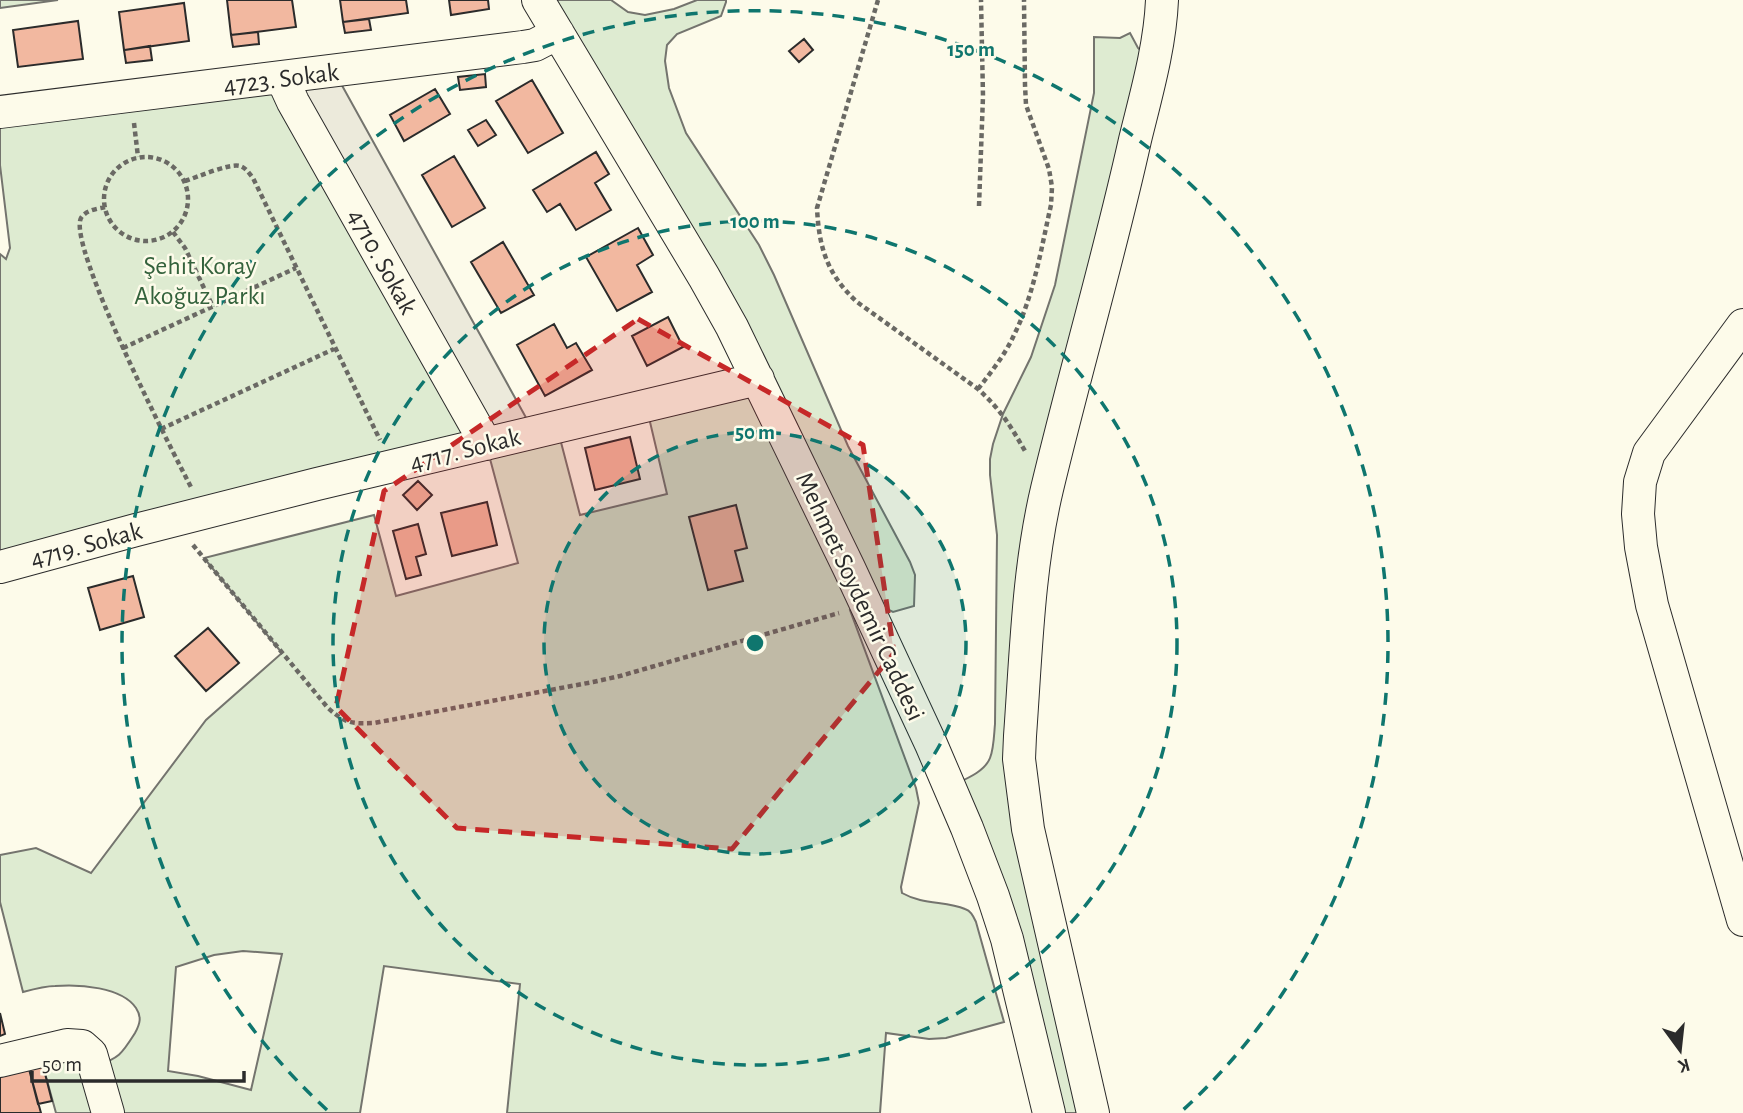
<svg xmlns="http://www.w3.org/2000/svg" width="1743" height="1113" font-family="'Alegreya Sans',sans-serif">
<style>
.green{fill:#deebd1;stroke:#74746e;stroke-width:2;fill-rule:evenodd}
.parking{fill:#eceadb;stroke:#74746e;stroke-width:2}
.building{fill:#f2b8a0;stroke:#2b2b2b;stroke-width:2}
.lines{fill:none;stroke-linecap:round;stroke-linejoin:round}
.minor-casing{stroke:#2b2b2b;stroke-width:34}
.path{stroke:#6a6964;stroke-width:4.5;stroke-dasharray:5 3.5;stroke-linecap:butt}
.minor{stroke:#fdfbea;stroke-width:32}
.marked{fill:#c62828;fill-opacity:0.2;stroke:#c62828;stroke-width:5;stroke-dasharray:14 9;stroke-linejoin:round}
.ring{fill:none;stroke:#0f766e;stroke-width:3.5;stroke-dasharray:12 9}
.labels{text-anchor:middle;stroke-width:5;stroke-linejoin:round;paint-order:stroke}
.street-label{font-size:26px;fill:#2b2b2b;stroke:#fdfbea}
.park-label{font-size:26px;fill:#34623c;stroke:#fdfbea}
.centre{fill:#0f766e;stroke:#fdfbea;stroke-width:3.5}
.ring-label{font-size:21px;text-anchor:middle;font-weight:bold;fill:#0f766e;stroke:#fdfbea;stroke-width:5;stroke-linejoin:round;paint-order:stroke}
</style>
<rect width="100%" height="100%" fill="#fdfbea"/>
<path class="green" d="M 0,0 L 58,0 L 0,8 Z
M 538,0 L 611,0 L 628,12 L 645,15 L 674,9 L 697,0 L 726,0 L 726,2 L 721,16 L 677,34 L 667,45 L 665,61 L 669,88 L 686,133 L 759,245 L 774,275 L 848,446 L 910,562 L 915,575 L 914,606 L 893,612 L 875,603 L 866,604 L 850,610 L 916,788 L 919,803 L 901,887 L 902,893 C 923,905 946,901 965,909 C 971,911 973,916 976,922 L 1004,1022 L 946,1038 L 929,1039 L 886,1033 L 880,1113 L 507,1113 L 520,984 L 384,966 L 360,1113 L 56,1113 L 43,1066 L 67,1045 L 95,1067 C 120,1057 121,1055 135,1033 C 140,1024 142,1017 136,1008 C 122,987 79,984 55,986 C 45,986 34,989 23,992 L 0,902 L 0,855 L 36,848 L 91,873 L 206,720 L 282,653 L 204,558 L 374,515 L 396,596 L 518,563 L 486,444 L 0,553 L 0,254 L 6,259 L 10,248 L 0,165 L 0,112 L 282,78 L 485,444 L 557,427 L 580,515 L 667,494 L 646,405 L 757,379 ZM 243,951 L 282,954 L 251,1090 L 198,1076 L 168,1071 L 176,967 L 214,955 Z
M 1130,33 L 1138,48 L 1153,62 L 1055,456 L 1020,736 L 1093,1113 L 1049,1113 L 949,787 C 963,780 984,773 990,758 C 994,748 994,734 995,724 L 997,535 L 990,475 L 990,459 L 993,444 L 1003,414 L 1031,357 L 1055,285 L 1094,93 L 1094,37 L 1120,38 Z"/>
<path class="parking" d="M 334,71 L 534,432 L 486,444 L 282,78 Z"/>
<path class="building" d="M 227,0 L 292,0 L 296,27 L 231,35 Z
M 340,0 L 406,0 L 408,13 L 343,22 Z
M 449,0 L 488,0 L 489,9 L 451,15 Z
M 184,3 L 189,41 L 124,50 L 119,12 Z
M 369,19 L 371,30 L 345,33 L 343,22 Z
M 78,21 L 83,59 L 18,67 L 13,30 Z
M 258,32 L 259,44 L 233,47 L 231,35 Z
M 804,39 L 813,50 L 799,62 L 789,51 Z
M 150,46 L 152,60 L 126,63 L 124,50 Z
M 485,74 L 486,87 L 460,90 L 458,77 Z
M 532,80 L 563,133 L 528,153 L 496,101 Z
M 435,89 L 450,114 L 404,141 L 390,115 Z
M 486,120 L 496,135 L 478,146 L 468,130 Z
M 596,152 L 609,174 L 595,183 L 611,210 L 576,230 L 560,204 L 547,212 L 533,190 Z
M 454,156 L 485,208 L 452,227 L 422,175 Z
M 638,228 L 653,255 L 637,265 L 652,292 L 617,311 L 586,257 Z
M 503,242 L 534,295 L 501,313 L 471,262 Z
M 668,317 L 683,347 L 647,366 L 632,336 Z
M 554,324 L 567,348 L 576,343 L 592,370 L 545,396 L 517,345 Z
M 630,437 L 640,479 L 595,490 L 585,448 Z
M 418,481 L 432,495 L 417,510 L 403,495 Z
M 487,502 L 497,545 L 452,556 L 441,513 Z
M 736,505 L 747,548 L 735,551 L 743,581 L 708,590 L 689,517 Z
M 418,524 L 426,554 L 416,557 L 421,575 L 406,579 L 393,531 Z
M 133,576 L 144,617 L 100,630 L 88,588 Z
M 208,628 L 239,663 L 206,691 L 175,656 Z
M 0,1013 L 5,1034 L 0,1036 Z
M 43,1066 L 52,1101 L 38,1104 L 29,1069 Z
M 29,1069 L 41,1113 L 0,1113 L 0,1077 Z"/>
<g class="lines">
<g class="minor-casing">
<path id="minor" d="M 538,0 L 704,277 L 732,327 L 849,568 L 931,744 L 967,828 L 993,896 L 1007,939 L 1049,1113
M 282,78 L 293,102 L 486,444
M 0,112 L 523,47 L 535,45 L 558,33
M 1743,325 L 1649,453 L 1640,482 L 1638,514 L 1641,547 L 1652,605 L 1743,920
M 0,567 L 136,530 L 317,484 L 758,379
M 0,1061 L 67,1045 L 82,1046 L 91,1054 L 108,1113
M 1093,1113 L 1028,829 L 1019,759 L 1020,736 C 1026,654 1028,569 1047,489 C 1075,372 1109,257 1135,140 C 1146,95 1160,47 1162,0"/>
</g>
<path class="path" d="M 878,0 L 817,208 C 819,248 827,274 857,302 L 978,389 C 1001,410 1010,425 1025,451
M 134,123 L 138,157
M104 199a42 42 0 1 1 84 0a42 42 0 1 1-84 0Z
M 185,181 C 198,177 229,163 240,166 C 246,168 249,173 253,178 L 380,440
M 979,206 L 983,96 L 981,0
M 105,207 C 97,209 86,210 81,218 C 67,245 172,451 191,487
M 173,232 L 185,248 L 213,307
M 123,348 L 296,268
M 978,389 C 991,372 1005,355 1014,335 C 1034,295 1041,249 1051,205 L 1052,187 L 1049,169 L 1026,105 L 1025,85 L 1024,0
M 161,429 L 334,349
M 193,545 L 328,708 C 345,723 351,724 374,723 L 593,682 L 620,676 L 839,613"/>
<use href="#minor" class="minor"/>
</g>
<path class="marked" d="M 638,319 L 863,445 L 894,653 L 732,849 L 457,828 L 336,707 L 384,491 Z"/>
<circle cx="755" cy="643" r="211" fill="#0f766e" fill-opacity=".12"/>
<g class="ring">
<circle cx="755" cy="643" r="211"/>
<circle cx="755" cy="643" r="422"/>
<path d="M327 1110A633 633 0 1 1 1183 1110"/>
</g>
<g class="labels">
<g class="street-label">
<text transform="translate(281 78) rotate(-7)" y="9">4723. Sokak</text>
<text transform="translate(383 261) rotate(61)" y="9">4710. Sokak</text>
<text transform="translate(465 449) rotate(-14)" y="9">4717. Sokak</text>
<text transform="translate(86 544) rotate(-15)" y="9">4719. Sokak</text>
<text transform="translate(861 596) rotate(65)" y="9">Mehmet Soydemir Caddesi</text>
</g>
<g class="park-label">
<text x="200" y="274">Şehit Koray<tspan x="200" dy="30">Akoğuz Parkı</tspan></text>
</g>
</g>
<circle cx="755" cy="643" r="10" class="centre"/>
<g class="ring-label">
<text x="971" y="56">150 m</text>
<text x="755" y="228">100 m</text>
<text x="755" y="439">50 m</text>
</g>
<g transform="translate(1680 1050) rotate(165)" stroke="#fdfbea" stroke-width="5" paint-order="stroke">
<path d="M0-5L12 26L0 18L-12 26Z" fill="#2b2b2b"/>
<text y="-10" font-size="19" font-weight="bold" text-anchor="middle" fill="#2b2b2b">K</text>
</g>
<path d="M32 1071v10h212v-10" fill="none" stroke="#2b2b2b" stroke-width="3.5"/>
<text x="42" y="1071" font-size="21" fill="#2b2b2b" stroke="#fdfbea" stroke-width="5" paint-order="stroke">50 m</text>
</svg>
